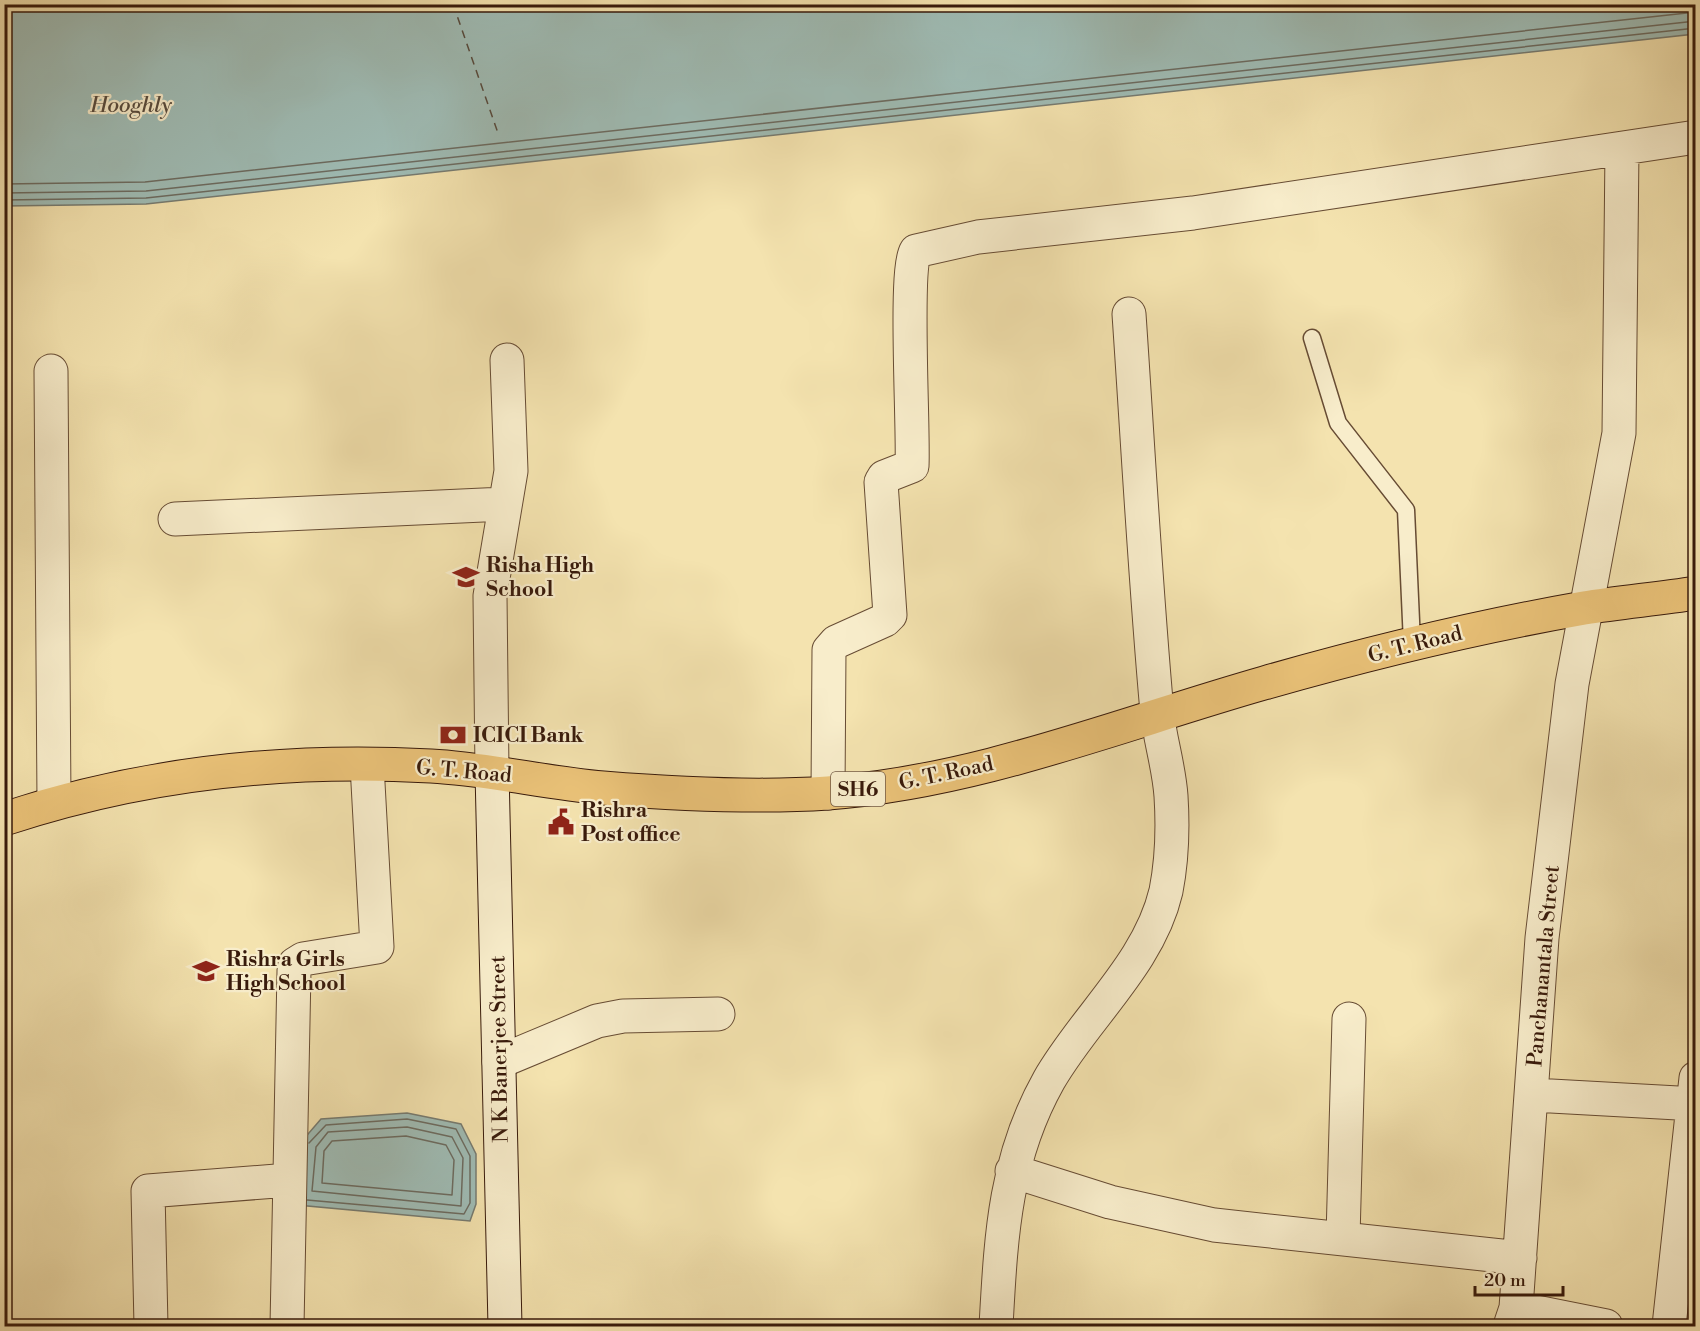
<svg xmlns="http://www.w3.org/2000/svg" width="1700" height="1331" font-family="'Libre Bodoni',serif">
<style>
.water{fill:#9fbcb5;stroke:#767b71;stroke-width:1.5}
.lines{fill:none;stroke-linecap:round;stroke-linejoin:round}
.shore{stroke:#6c6b60;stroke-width:1.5}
.ferry{stroke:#574b3e;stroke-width:1.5;stroke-dasharray:8 6;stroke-linecap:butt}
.lane-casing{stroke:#674c34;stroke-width:19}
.street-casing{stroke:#674c34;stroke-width:35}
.secondary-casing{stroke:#381a0b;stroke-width:35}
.primary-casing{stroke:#381a0b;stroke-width:35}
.lane{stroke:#f8edcb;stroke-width:16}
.street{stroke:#f8edcb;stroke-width:33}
.secondary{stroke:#f8edcb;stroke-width:33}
.primary{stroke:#eac278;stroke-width:33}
.labels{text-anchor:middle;stroke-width:4.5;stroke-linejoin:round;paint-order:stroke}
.shield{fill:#f8edcb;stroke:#725945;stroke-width:1.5}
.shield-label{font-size:20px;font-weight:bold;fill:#381a0b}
.poi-label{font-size:21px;font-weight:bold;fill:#381a0b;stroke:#f8edcb;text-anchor:start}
.street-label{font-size:21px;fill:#381a0b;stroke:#f8edcb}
.water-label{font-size:22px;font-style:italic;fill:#574b3e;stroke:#f8edcb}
</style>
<rect width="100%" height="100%" fill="#f4e3af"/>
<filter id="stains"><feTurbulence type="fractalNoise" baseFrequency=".00333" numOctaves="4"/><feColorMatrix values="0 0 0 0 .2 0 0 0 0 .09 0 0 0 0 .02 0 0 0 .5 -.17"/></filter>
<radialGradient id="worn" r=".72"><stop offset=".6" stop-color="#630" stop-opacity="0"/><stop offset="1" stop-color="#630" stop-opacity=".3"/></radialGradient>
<path class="water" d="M 1695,4 L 1695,34 L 146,204 L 5,206 L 5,5 Z
M 407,1113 L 461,1124 L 476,1154 L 476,1204 L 470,1221 L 297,1205 L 302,1141 L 321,1119 Z"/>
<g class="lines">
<path class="shore" d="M 4,184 L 145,182 L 1696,12
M 4,193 L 146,191 L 1696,21
M 4,200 L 146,198 L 1696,28
M 407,1127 L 452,1137 L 463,1158 L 461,1206 L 312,1191 L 316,1147 L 328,1132 Z
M 406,1136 L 446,1145 L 454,1160 L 452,1195 L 322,1183 L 324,1151 L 332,1141 Z
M 307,1200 L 464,1214 L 470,1203 L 470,1156 L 456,1129 L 407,1119 L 326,1125 L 309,1143"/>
<path class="ferry" d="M 453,4 L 499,136"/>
<g class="lane-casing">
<path id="lane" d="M 1312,338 L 1338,423 L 1406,510 L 1412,643"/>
</g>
<g class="street-casing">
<path id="street" d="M 51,371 L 54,803
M 175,519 L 505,504
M 492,772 L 490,596 L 511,471 L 507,360
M 828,793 L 829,650 L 836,642 L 885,620 L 890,615 L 881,482 L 884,477 L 912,466 C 914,430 904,270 916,251 L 978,237 L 1193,213 L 1696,137
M 499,1062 L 597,1021 L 623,1016 L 718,1014
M 1533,1095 L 1696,1104
M 1012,1171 L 1110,1202 L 1214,1225 L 1520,1258
M 1343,1237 L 1349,1019
M 1516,1308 L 1606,1326
M 151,1326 L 148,1191 L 289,1180
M 287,1326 L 294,971 L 295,964 L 303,959 L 377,947 L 367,765
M 996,1326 C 1001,1238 1004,1160 1049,1080 C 1085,1017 1149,964 1166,891 C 1172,860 1173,827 1171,796 C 1169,767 1160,740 1157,712 C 1145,579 1138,446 1129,314
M 1510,1326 L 1516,1308 L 1542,938 L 1572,684 L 1619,433 L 1622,149
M 1669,1326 L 1696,1078"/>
</g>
<g class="secondary-casing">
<path id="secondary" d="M 492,772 L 505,1326"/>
</g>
<g class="primary-casing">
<path id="primary" d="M 4,819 C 143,773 286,758 431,766 C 489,769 545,783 603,788 C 677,794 754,798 828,793 C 978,782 1120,724 1264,683 C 1369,653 1476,627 1584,608 C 1621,602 1658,599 1696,593"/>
</g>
<use href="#lane" class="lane"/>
<use href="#street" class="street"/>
<use href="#secondary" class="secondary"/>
<use href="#primary" class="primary"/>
</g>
<defs>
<g id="school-bare" transform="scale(2.07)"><path d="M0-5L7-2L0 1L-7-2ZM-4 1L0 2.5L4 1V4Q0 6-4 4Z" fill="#8f2418" stroke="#f8edcb" stroke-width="2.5" paint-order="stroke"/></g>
<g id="bank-bare" transform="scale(2.07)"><path d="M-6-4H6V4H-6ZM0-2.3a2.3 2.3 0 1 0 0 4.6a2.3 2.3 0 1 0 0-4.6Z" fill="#8f2418" stroke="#f8edcb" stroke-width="2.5" paint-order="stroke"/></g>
<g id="civic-bare" transform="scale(2.07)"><path d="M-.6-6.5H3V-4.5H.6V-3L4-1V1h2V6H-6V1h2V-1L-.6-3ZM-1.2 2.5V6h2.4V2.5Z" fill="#8f2418" stroke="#f8edcb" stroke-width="2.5" paint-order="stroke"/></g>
</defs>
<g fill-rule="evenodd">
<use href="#school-bare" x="466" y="577"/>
<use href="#bank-bare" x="453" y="735"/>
<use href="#civic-bare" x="561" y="822"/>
<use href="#school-bare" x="206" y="971"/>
</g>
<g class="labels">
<rect class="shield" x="831" y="772" width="54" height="34" rx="4.5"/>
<g class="shield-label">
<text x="858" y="796">SH6</text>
</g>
<g class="poi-label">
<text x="486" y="572">Risha High<tspan x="486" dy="24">School</tspan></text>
<text x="473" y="742">ICICI Bank</text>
<text x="581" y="817">Rishra<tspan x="581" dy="24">Post office</tspan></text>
<text x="226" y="966">Rishra Girls<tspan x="226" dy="24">High School</tspan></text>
</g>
<g class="street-label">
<text transform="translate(1415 644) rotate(-14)" y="7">G. T. Road</text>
<text transform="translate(464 771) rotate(5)" y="7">G. T. Road</text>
<text transform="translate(946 773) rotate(-12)" y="7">G. T. Road</text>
<text transform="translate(1543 966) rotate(-85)" y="7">Panchanantala Street</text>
<text transform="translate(499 1049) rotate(-91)" y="7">N K Banerjee Street</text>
</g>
<g class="water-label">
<text x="131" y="112">Hooghly</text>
</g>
</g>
<rect width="1700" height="1331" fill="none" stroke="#f4e3af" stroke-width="24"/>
<rect x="6" y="6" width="1688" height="1319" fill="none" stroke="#381a0b" stroke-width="3"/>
<rect x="12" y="12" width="1676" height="1307" fill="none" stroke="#381a0b" stroke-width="1.5"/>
<path d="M1475 1286v9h88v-9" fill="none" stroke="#381a0b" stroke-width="3"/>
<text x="1484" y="1286" font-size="18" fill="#381a0b" stroke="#f8edcb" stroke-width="4.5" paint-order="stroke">20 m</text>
<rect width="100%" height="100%" filter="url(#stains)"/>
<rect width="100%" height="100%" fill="url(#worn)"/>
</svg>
